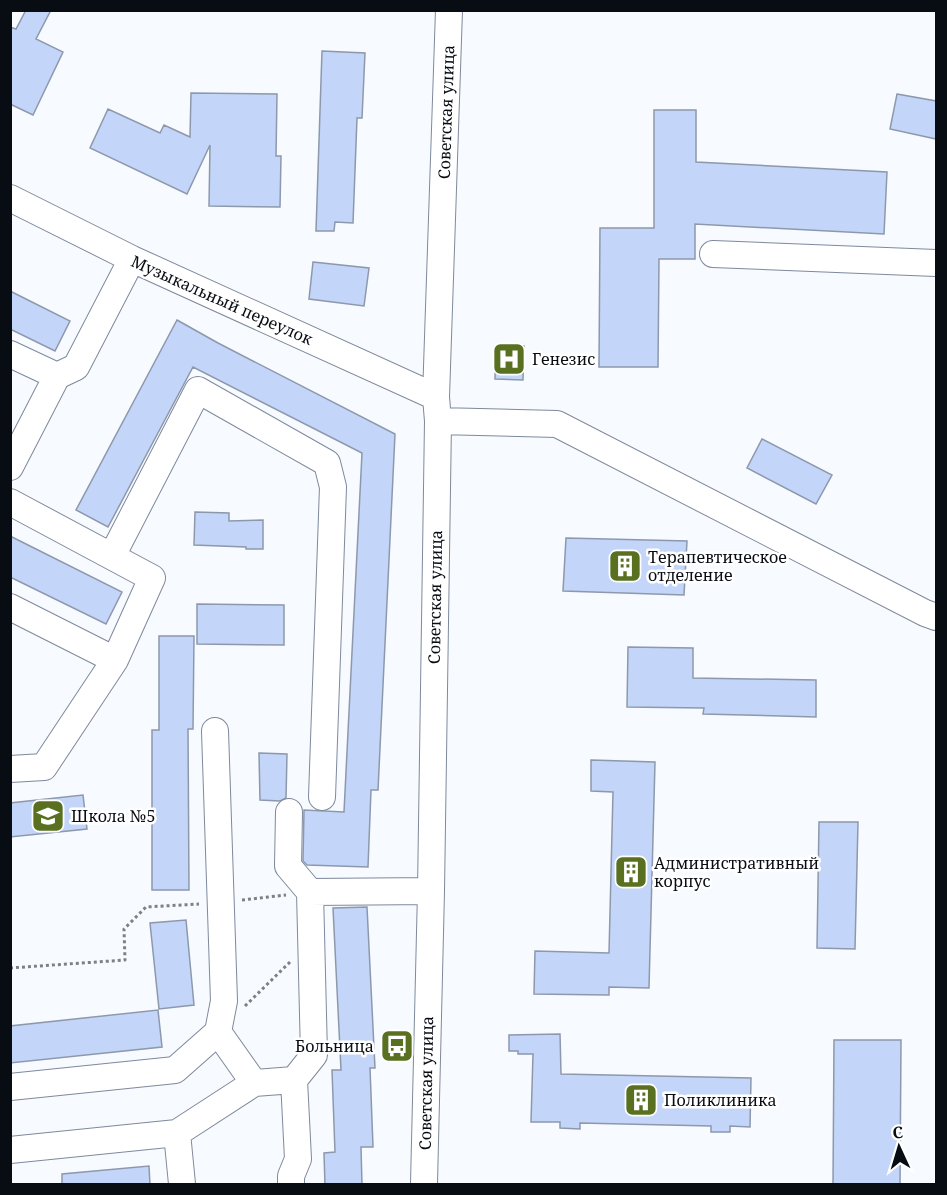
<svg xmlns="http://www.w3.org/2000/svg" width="947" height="1195" font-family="'Noto Serif',serif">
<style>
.building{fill:#c3d6f9;stroke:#8d98ac;stroke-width:1.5}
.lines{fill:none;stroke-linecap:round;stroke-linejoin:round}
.minor-casing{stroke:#7f899c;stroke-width:28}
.path{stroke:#7d8086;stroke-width:3;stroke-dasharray:3 3;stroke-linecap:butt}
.minor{stroke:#fff;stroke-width:26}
.labels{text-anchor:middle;stroke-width:5;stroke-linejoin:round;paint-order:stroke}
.street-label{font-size:16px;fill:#080c13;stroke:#fff}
.poi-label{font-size:16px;fill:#080c13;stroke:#fff;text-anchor:start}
</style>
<rect width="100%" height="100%" fill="#f7fafe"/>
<path class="building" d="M 26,10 L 51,10 L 36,39 L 63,52 L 33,115 L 10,104 L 10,27 L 16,29 Z
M 322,51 L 365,53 L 362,118 L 357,118 L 353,223 L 335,222 L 334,231 L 316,231 Z
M 191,93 L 277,94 L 276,156 L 281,156 L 280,207 L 209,206 L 210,145 L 187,194 L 90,148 L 108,109 L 160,133 L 164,125 L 190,137 Z
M 897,94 L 936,101 L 936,139 L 890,129 Z
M 654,110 L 696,110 L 696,162 L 887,172 L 884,234 L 695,224 L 695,259 L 659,259 L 658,367 L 599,367 L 600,228 L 654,228 Z
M 313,262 L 369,268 L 364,306 L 309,299 Z
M 10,291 L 70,321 L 55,351 L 10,329 Z
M 177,320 L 218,343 L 395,434 L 378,790 L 371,790 L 368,867 L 307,865 L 303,861 L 304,810 L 344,812 L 362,453 L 193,367 L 108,527 L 76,510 Z
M 496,346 L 524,346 L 523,380 L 495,379 Z
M 762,439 L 832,475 L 816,504 L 747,468 Z
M 195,512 L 229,513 L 229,521 L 263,520 L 263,549 L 246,549 L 246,547 L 194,545 Z
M 10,536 L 122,592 L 106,624 L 10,577 Z
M 566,538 L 687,541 L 684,595 L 563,591 Z
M 197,604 L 284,605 L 284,645 L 197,644 Z
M 159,636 L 194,636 L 193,729 L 188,729 L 189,890 L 152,890 L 152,730 L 159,730 Z
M 628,647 L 693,648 L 693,678 L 816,680 L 816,717 L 703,714 L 704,708 L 627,707 Z
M 259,753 L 287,754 L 286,798 L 280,801 L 260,800 Z
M 591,760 L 655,762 L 649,988 L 609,987 L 609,995 L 534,994 L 535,951 L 609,953 L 613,792 L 591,791 Z
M 83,795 L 87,829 L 10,837 L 10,803 Z
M 819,822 L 858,822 L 855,949 L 817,948 Z
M 367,907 L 375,1068 L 370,1068 L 373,1147 L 361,1147 L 362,1185 L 325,1185 L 324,1153 L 335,1152 L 332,1070 L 341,1070 L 333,908 Z
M 186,920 L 194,1005 L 159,1009 L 150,923 Z
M 158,1010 L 162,1047 L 10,1063 L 10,1026 Z
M 560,1034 L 561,1074 L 751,1078 L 750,1127 L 730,1126 L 730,1132 L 711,1132 L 711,1126 L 580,1123 L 580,1129 L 560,1128 L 560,1122 L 531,1122 L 533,1054 L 518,1054 L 518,1051 L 509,1051 L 509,1035 Z
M 834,1040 L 901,1040 L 900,1185 L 833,1185 Z
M 149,1166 L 150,1185 L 62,1185 L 62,1174 Z"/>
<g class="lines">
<g class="minor-casing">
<path id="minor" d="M 10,198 L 132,259 L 436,397
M 713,254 L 936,263
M 10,354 L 57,376
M 438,421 L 557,424 L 925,613 L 936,617
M 10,467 L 57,376 L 76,367 L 132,259
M 10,502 L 152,578 L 115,660 L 44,767 L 10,769
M 112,556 L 198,390 L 327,463 L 333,487 L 322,797
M 10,607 L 115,660
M 289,812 L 288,866 L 310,892
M 218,1032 L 254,1083 L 294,1080
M 10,1087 L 175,1070 L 218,1032 L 224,1001 L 215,731
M 177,1133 L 254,1083
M 10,1150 L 177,1133 L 182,1184
M 291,1184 L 291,1176 L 298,1159 L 294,1080 L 314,1055 L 310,892 L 431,891
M 424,1184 L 431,891 L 438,421 L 436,397 L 449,10"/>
</g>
<path class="path" d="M 242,900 L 286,895
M 10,968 L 125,960 L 124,929 L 146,907 L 199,904
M 245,1006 L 290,962"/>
<use href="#minor" class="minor"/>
</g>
<defs>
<g id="hospital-square" transform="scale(1.725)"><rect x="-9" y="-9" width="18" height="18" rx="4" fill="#597021" stroke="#fff"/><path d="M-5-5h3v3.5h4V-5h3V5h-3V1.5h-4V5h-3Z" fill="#fff"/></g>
<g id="building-square" transform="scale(1.725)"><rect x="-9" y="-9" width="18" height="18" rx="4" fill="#597021" stroke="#fff"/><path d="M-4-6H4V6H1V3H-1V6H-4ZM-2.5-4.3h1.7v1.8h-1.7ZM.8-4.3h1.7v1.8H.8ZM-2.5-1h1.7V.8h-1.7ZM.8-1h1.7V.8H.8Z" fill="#fff"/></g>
<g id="school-square" transform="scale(1.725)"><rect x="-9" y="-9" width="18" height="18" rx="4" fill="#597021" stroke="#fff"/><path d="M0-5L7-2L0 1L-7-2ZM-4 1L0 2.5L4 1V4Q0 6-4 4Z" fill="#fff"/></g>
<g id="bus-square" transform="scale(1.725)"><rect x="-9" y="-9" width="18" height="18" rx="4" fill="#597021" stroke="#fff"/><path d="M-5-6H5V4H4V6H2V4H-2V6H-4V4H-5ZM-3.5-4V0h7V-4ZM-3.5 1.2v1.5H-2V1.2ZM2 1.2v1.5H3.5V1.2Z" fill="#fff"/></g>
</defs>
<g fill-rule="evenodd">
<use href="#hospital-square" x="509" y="359"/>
<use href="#building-square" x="625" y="566"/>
<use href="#school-square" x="48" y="816"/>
<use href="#building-square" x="631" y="872"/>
<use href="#bus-square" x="397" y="1046"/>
<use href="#building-square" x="641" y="1100"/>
</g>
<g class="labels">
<g class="street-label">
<text transform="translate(446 112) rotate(-88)" y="6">Советская улица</text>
<text transform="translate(222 300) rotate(24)" y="6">Музыкальный переулок</text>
<text transform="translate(435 597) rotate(-89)" y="6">Советская улица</text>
<text transform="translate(426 1083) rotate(-89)" y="6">Советская улица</text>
</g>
<g class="poi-label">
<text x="532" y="365">Генезис</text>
<text x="648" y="563">Терапевтическое<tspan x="648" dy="18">отделение</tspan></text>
<text x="71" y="822">Школа №5</text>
<text x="654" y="869">Административный<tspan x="654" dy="18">корпус</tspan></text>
<text x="374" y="1052" text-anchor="end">Больница</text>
<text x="664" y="1106">Поликлиника</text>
</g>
</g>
<rect width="947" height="1195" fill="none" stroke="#080c13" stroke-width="24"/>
<g transform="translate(899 1147) rotate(356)" stroke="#ffffff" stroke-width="4.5" paint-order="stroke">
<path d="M0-4.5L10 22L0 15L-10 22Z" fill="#080c13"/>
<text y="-9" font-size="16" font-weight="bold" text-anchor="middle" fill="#080c13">С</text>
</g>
</svg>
